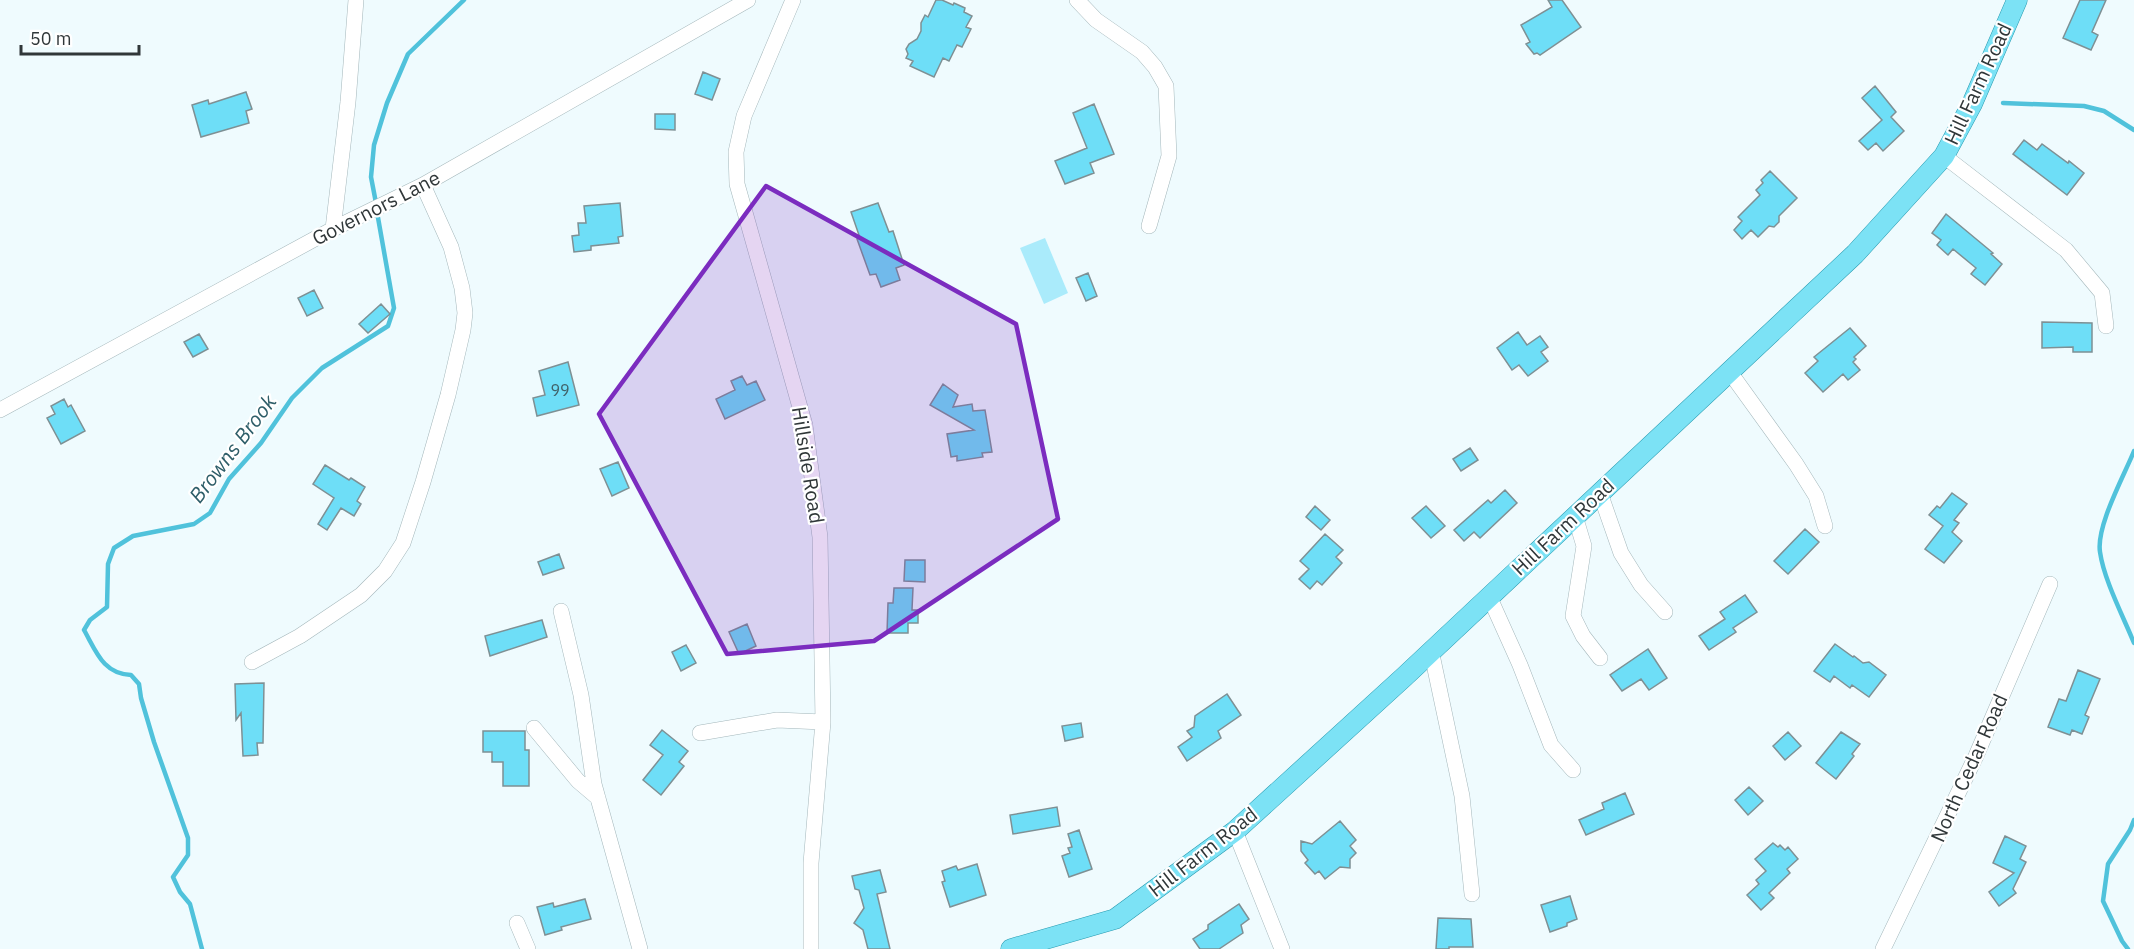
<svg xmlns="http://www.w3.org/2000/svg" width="2134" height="949" font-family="'IBM Plex Sans',sans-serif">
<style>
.green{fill:#aaebfb}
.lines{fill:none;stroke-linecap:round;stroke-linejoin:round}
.stream{stroke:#50c2db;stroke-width:4.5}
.building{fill:#6edef7;stroke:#7e9094;stroke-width:1.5}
.minor-casing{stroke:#a4b7bb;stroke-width:16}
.major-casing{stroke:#289aaf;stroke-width:21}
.minor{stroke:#fff;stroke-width:15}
.major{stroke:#7ce2f5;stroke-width:20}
.marked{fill:#7b2cbf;fill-opacity:0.2;stroke:#7b2cbf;stroke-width:4.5;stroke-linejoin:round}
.labels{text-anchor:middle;stroke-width:4.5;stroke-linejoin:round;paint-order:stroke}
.number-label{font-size:16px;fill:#406168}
.street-label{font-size:20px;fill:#303739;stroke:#fff}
.water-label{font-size:21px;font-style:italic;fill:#2e5e69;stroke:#fff}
</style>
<rect width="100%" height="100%" fill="#effbfe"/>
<path class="green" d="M 1045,238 L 1068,293 L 1044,304 L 1020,248 Z"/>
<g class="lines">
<path class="stream" d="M 2003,103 L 2084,106 L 2104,111 L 2134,130
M 376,203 L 371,177 L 374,145 L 387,103 L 408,54 L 464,0
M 2134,451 C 2124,476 2096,526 2100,552 C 2104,580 2123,616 2134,643
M 202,949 L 190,904 L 180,892 L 173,877 L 188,855 L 188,838 L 154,742 L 141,698 L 139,684 L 131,675 C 103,674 96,651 84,630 L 90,620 L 107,607 L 108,564 L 114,548 L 133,536 L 194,524 L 210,513 L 229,479 L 261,443 L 292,398 L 322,368 L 388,326 L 394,308 L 377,212
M 2128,949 L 2122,941 L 2103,901 L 2108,864 L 2130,830 L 2134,820"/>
</g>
<path class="building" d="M 936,0 L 942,0 L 953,5 L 954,3 L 965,8 L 964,12 L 972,16 L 966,27 L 971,29 L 962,47 L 957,45 L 949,61 L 943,58 L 934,77 L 910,66 L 913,61 L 906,58 L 908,54 L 906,49 L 909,44 L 917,39 L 921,31 L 921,23 L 925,15 L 928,17 Z
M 1548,0 L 1562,0 L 1581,27 L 1540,55 L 1537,53 L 1534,54 L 1526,44 L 1530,42 L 1521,25 L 1552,7 Z
M 2080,0 L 2106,0 L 2092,32 L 2098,35 L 2091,50 L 2063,38 Z
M 703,72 L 720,79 L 712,100 L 695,94 Z
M 1875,86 L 1896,112 L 1891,117 L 1904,131 L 1883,151 L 1876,143 L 1868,150 L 1859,141 L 1882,120 L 1862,98 Z
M 246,92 L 252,109 L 246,111 L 249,123 L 201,137 L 192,105 L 208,100 L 209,104 Z
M 1094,104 L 1114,154 L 1090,163 L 1094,173 L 1065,184 L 1055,161 L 1087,148 L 1073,113 Z
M 655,114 L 675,114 L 675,130 L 655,129 Z
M 2024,140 L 2037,150 L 2042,144 L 2068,163 L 2069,161 L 2084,173 L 2067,195 L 2013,154 Z
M 1770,171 L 1797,198 L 1779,216 L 1779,222 L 1774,227 L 1769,226 L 1758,237 L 1751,230 L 1742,239 L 1734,230 L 1742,221 L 1738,217 L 1760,195 L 1756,190 L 1763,183 L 1761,180 Z
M 620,203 L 623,236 L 618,237 L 619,243 L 591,246 L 591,250 L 574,252 L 572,236 L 579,235 L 578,223 L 586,223 L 584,206 Z
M 878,203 L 889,232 L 893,231 L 904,265 L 896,268 L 900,280 L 881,287 L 876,274 L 870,275 L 857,239 L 860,238 L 851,212 Z
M 1946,214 L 1993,253 L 1991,254 L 2002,264 L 1985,285 L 1971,274 L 1976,268 L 1953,249 L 1948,255 L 1937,245 L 1941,240 L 1932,233 Z
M 1088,273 L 1097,296 L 1086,301 L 1076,278 Z
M 314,290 L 323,308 L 307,316 L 298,298 Z
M 381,304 L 390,314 L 368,333 L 359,324 Z
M 2042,322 L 2092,323 L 2092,352 L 2073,352 L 2073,347 L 2042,348 Z
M 1850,328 L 1866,346 L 1854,357 L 1856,359 L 1853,362 L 1860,370 L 1848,380 L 1843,374 L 1823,392 L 1805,373 L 1818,361 L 1814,357 Z
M 1518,332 L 1527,345 L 1540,336 L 1548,347 L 1541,352 L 1548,361 L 1528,376 L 1519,365 L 1512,370 L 1497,348 Z
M 199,334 L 208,349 L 193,357 L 184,342 Z
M 568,362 L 579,405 L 537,416 L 533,398 L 545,395 L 539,371 Z
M 742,376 L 747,385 L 756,381 L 765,400 L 725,419 L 716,399 L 735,390 L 731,381 Z
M 943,384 L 958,395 L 953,407 L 972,404 L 973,411 L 985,410 L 992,452 L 982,453 L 983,457 L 957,461 L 957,456 L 951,457 L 947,434 L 974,430 L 930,405 Z
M 64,399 L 68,407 L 71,405 L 85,431 L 61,444 L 47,418 L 55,414 L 51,406 Z
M 1470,448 L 1478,460 L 1461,471 L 1453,459 Z
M 618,462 L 629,488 L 612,496 L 600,469 Z
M 325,465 L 349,480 L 351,478 L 365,487 L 357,501 L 361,504 L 354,516 L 341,508 L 327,530 L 318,524 L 334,498 L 313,484 Z
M 1505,490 L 1517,503 L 1480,538 L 1474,532 L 1464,541 L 1454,530 L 1488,500 L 1491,503 Z
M 1952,493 L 1967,504 L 1954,520 L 1959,523 L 1952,532 L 1962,541 L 1944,563 L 1925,549 L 1943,526 L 1929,515 L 1937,506 L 1940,508 Z
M 1315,506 L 1330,520 L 1321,530 L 1306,517 Z
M 1426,506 L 1445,526 L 1431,538 L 1412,518 Z
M 1805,529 L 1819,542 L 1788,574 L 1774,561 Z
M 1325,534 L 1343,550 L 1336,557 L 1342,563 L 1322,585 L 1317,581 L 1310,589 L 1299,579 L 1309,569 L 1300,561 Z
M 559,554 L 564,568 L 543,575 L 538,562 Z
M 905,560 L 925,560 L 925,582 L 904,581 Z
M 894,588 L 913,588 L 912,610 L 918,610 L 918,623 L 908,623 L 908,633 L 887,633 L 888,603 L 893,603 Z
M 1745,595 L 1757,612 L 1733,628 L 1736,632 L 1709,650 L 1699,636 L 1725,619 L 1720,612 Z
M 542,620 L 547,637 L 490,656 L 485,636 Z
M 747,624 L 756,646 L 739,654 L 729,632 Z
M 1835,644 L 1853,657 L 1854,656 L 1863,663 L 1869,662 L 1886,675 L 1869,697 L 1852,685 L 1850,688 L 1834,676 L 1830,682 L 1814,671 Z
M 686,645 L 696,663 L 681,671 L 672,652 Z
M 1648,649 L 1667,678 L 1649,690 L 1641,679 L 1622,691 L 1610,675 Z
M 2078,670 L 2100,679 L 2085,715 L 2089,717 L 2082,734 L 2072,730 L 2070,735 L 2048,727 L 2059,699 L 2066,701 Z
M 264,683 L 263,743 L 257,743 L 258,755 L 243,756 L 241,713 L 236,720 L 235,684 Z
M 1227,694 L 1241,715 L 1218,731 L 1221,738 L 1187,761 L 1178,747 L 1192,737 L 1187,731 L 1194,727 L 1195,716 Z
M 1081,723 L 1083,737 L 1065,741 L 1062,726 Z
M 662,730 L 688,751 L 679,762 L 684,766 L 661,795 L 643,780 L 663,755 L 650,745 Z
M 483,731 L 525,731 L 525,750 L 529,750 L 529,786 L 503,786 L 503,762 L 492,762 L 492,752 L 483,752 Z
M 1788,732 L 1801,746 L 1785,760 L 1773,746 Z
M 1841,732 L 1860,744 L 1852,754 L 1854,756 L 1836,779 L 1816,763 Z
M 1749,787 L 1763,801 L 1748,815 L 1735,800 Z
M 1625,793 L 1634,814 L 1586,835 L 1579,820 L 1604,809 L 1602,803 Z
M 1057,807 L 1060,826 L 1013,834 L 1010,815 Z
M 1340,821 L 1356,840 L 1350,846 L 1356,853 L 1350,859 L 1350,868 L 1340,867 L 1325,879 L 1319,871 L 1315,874 L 1305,863 L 1308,860 L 1301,851 L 1301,841 L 1312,844 Z
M 1079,830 L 1092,869 L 1069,877 L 1062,856 L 1070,853 L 1068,848 L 1072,847 L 1068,834 Z
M 2005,836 L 2026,846 L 2020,859 L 2026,862 L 2013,889 L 2016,893 L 1999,906 L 1989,892 L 2014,873 L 1993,863 Z
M 1773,843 L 1778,847 L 1780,845 L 1785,850 L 1788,847 L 1798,859 L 1787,869 L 1790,873 L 1769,893 L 1774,898 L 1761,910 L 1747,895 L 1759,884 L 1756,880 L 1766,871 L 1755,859 Z
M 977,864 L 986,895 L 950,907 L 942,882 L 945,881 L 942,871 L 956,866 L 958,870 Z
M 880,870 L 886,892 L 877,894 L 890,949 L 868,949 L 863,930 L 854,923 L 864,908 L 859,890 L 855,889 L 852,876 Z
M 1570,896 L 1577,919 L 1567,923 L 1567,926 L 1550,932 L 1541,905 Z
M 585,899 L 591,919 L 561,927 L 562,930 L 545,935 L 537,907 L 553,903 L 554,907 Z
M 1239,904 L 1249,919 L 1241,925 L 1243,933 L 1219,949 L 1200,949 L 1193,939 L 1208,929 L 1208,925 Z
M 1438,918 L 1471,919 L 1473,947 L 1449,947 L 1449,949 L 1436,949 Z"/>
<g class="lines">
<g class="minor-casing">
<path id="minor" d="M 793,0 L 744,116 L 736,152 L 737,184 L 805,425 L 820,537 L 823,722 L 811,863 L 811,949
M 1077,0 L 1096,20 L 1142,52 L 1155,67 L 1166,86 L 1169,156 L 1149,226
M 1944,156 L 2066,250 L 2102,293 L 2106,326
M 333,229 L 348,102 L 356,0
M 1729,371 L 1796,464 L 1816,496 L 1825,526
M 0,410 L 333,229 L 423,185 L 748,0
M 1600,493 L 1621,553 L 1641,585 L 1665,612
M 1575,516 L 1584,546 L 1573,616 L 1583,636 L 1600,658
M 1489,596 L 1520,665 L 1551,745 L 1573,770
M 561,611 L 581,695 L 594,784 L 640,949
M 1431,650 L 1462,796 L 1472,894
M 252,662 L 300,636 L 361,595 L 385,571 L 403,543 L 423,482 L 448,395 L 463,330 L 465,313 L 462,288 L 451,247 L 423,185
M 534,728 L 578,781 L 598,798
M 700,733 L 777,720 L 823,722
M 1235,831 L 1282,949
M 517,923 L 528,949
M 1883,949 L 1976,756 L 2050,584"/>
</g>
<g class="major-casing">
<path id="major" d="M 1011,949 L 1115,919 L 1235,831 L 1404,677 L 1855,254 L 1944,156 L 1972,104 L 2017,0"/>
</g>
<use href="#minor" class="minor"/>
<use href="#major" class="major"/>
</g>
<path class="marked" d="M 766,186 L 1016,324 L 1058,519 L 874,641 L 727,654 L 599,414 Z"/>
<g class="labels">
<g class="number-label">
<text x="560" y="396">99</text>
</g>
<g class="street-label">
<text transform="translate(1978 84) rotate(-65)" y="7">Hill Farm Road</text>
<text transform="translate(376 208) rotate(-27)" y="7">Governors Lane</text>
<text transform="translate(808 465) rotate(81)" y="7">Hillside Road</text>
<text transform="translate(1563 527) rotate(-43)" y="7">Hill Farm Road</text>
<text transform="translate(1969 768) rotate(-66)" y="7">North Cedar Road</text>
<text transform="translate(1203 852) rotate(-38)" y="7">Hill Farm Road</text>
</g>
<g class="water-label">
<text transform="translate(233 449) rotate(-53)" y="7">Browns Brook</text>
</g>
</g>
<path d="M21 45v9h118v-9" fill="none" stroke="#303739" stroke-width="3"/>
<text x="30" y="45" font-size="18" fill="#303739" stroke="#ffffff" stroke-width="4.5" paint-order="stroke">50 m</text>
</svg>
